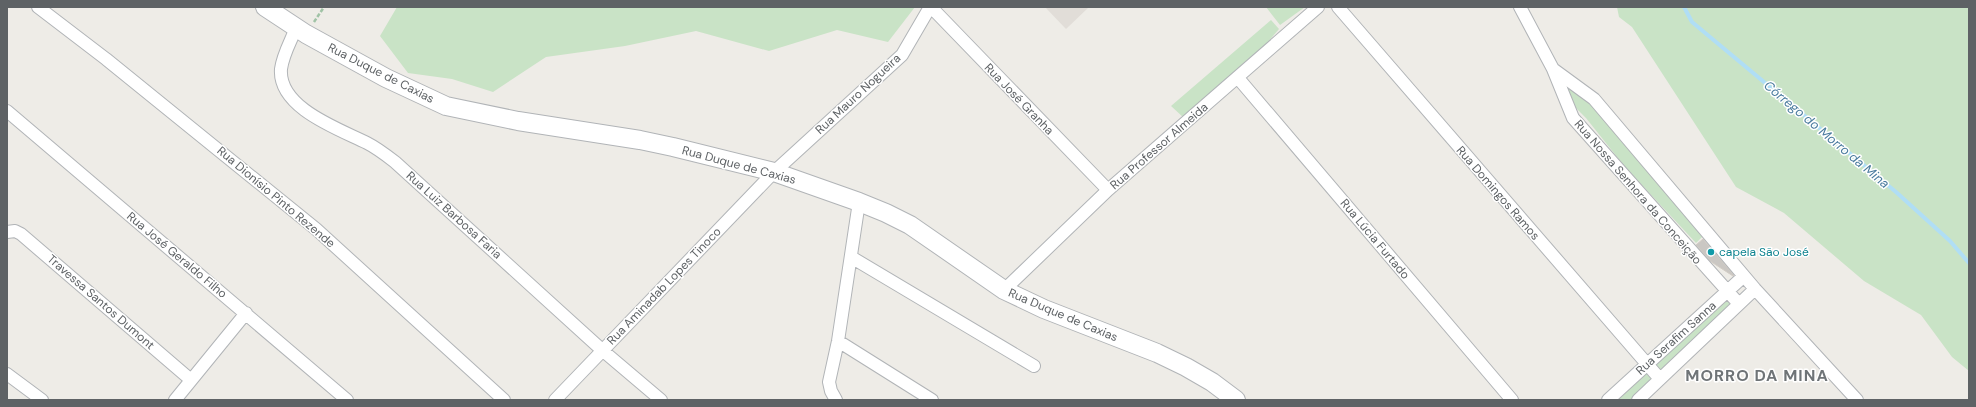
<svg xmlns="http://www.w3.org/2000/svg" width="1976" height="407" font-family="'DM Sans',sans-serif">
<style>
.education{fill:#e1ddd8}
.green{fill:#c9e3c6}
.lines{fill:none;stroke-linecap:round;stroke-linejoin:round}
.stream{stroke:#b0def5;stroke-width:4}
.building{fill:#cac7c3;stroke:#d3cdc5}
.street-casing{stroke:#b1b4b7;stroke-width:14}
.secondary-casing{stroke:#b1b4b7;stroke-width:20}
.path{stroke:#a0c3a6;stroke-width:2.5;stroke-dasharray:4 2;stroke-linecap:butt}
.street{stroke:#fff;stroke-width:12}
.secondary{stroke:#fff;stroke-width:18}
.culture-dot{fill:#0f9aa8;stroke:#fff;stroke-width:1.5}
.labels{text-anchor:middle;stroke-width:3;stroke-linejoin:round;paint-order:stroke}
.street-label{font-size:12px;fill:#5e6265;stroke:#fff}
.culture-label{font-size:12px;fill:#0d838f;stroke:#fff;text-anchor:start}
.water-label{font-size:13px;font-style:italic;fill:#4a7b9e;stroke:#fff}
.district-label{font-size:16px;font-weight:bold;letter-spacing:1px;fill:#6f7477;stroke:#fff}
</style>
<rect width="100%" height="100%" fill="#eeece7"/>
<path class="education" d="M 1045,7 L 1089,7 L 1066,29 Z"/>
<path class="green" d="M 397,7 L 915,7 L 888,42 L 837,30 L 769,51 L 696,31 L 625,46 L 546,57 L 493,92 L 452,79 L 408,73 L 380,36 Z
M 1266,7 L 1305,7 L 1280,25 Z
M 1617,7 L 1969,7 L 1969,371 L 1952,357 L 1921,315 L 1864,281 L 1784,213 L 1736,187 L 1632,27 L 1619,17 Z
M 1271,20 L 1279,29 L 1261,50 L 1184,118 L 1171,106 Z
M 1562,77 L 1589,98 L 1705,234 L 1696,243 L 1625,167 L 1586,118 L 1571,103 Z
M 1727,295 L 1736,304 L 1659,376 L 1650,365 Z
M 1647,369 L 1656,379 L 1633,400 L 1613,400 Z"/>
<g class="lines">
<path class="stream" d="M 1684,7 L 1692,22 L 1896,192 L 1950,241 L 1969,263"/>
</g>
<path class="building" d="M 1703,239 L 1734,275 L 1733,276 L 1710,261 L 1696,245 Z"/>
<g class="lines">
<g class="street-casing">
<path id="street" d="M 38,7 L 106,59 L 316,229 L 504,400
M 931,7 L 1108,190
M 1338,7 L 1660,379
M 1520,7 L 1553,69 L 1573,118 L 1739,304
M 296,28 C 291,41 283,54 281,69 C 278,108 339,129 367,143 C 377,148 386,155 395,162 L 602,350 L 661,400
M 1553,69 L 1594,99 L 1755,289 L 1857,400
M 1238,78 L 1512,400
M 7,111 L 347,400
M 7,232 L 15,231 L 21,234 L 191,380
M 851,257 L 1034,366
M 1004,290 L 1108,190 L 1318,7
M 838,341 L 932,400
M 7,374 L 42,400
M 175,400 L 246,313
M 555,400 L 774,172 L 902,55 L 930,7
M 836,400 L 831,391 L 829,382 L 838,341 L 859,202
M 1608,400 L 1744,276
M 1638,400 L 1755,289"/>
</g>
<g class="secondary-casing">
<path id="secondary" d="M 265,7 L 306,34 L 386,78 L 446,106 L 518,121 L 640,140 L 673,147 L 774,172 L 859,202 L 886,213 L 910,225 L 1004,290 L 1044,309 L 1157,353 L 1186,367 L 1212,382 L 1236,400"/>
</g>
<path class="path" d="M 314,22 L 324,7"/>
<use href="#street" class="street"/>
<use href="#secondary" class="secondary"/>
</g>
<circle class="culture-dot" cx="1711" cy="252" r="4"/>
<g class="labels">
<g class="street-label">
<text transform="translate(381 73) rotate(27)" y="4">Rua Duque de Caxias</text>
<text transform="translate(858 94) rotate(-43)" y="4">Rua Mauro Nogueira</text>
<text transform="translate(1019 99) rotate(46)" y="4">Rua José Granha</text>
<text transform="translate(1159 146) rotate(-41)" y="4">Rua Professor Almeida</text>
<text transform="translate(739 165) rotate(15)" y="4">Rua Duque de Caxias</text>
<text transform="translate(1638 192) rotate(49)" y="4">Rua Nossa Senhora da Conceição</text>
<text transform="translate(1498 193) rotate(49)" y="4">Rua Domingos Ramos</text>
<text transform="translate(276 197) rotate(40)" y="4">Rua Dionísio Pinto Rezende</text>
<text transform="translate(454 215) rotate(42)" y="4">Rua Luiz Barbosa Faria</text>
<text transform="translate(1375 239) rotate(50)" y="4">Rua Lúcia Furtado</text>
<text transform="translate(177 255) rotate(40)" y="4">Rua José Geraldo Filho</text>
<text transform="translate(664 286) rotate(-46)" y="4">Rua Aminadab Lopes Tinoco</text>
<text transform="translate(101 302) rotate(41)" y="4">Travessa Santos Dumont</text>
<text transform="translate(1063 315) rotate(23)" y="4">Rua Duque de Caxias</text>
<text transform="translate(1676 338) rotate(-42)" y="4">Rua Serafim Sanna</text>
</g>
<g class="culture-label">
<text x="1719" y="256">capela São José</text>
</g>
<g class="water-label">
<text transform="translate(1827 134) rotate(40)" y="5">Córrego do Morro da Mina</text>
</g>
<g class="district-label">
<text x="1757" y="381">MORRO DA MINA</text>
</g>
</g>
<rect width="1976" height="407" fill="none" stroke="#5e6265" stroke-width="16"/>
</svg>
